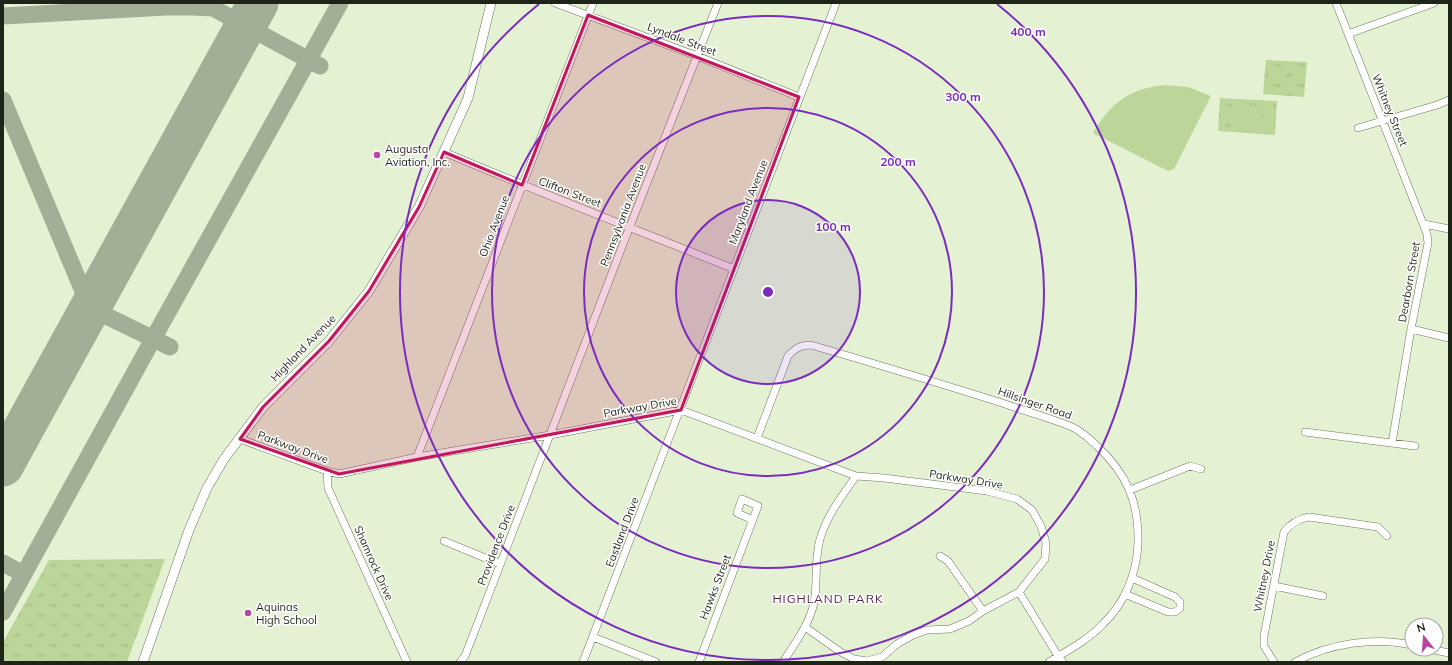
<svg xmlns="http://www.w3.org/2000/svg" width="1452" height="665" font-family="Mulish,sans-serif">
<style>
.grass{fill:url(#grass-tufts)}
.garden{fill:#bbd698}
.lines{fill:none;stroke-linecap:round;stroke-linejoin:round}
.taxiway{stroke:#a2ae95;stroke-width:17}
.runway{stroke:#a2ae95;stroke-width:41}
.minor-casing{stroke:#6d795e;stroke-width:8}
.major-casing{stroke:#6d795e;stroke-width:10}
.minor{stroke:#fff;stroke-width:7}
.major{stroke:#fff;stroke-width:9}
.marked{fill:#c2185b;fill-opacity:0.2;stroke:#c2185b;stroke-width:3;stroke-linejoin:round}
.ring{fill:none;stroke:#7b2cbf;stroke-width:2}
.poi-dot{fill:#b946a0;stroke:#fff;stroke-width:1.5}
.labels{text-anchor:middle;stroke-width:3;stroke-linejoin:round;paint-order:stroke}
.street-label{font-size:11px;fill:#1f2419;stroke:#fff}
.poi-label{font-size:11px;fill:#1f2419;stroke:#fff;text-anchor:start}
.neighbourhood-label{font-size:12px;letter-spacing:1px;fill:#551e49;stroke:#fff}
.centre{fill:#7b2cbf;stroke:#fff;stroke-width:2}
.ring-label{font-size:12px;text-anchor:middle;font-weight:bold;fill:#7b2cbf;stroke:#fff;stroke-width:3;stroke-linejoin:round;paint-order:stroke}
</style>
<defs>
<pattern id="grass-tufts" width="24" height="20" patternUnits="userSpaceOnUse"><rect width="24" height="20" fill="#bbd698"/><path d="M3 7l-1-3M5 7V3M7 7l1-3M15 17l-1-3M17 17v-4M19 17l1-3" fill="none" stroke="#a0b882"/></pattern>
</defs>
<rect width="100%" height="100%" fill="#e4f2d3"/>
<path class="grass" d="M 1266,60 L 1307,62 L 1304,97 L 1263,94 Z
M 1220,98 L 1277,101 L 1275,135 L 1218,131 Z
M 165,559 L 127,662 L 3,662 L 3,642 L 49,560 Z"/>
<path class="garden" d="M 1165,85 L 1188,87 L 1211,96 L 1174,169 L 1168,171 L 1093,133 C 1112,102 1128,89 1165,85 Z
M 1233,101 L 1247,102 L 1246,131 L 1231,130 Z
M 1250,106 L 1260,106 L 1259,128 L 1249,128 Z
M 1264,106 L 1274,107 L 1273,129 L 1262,128 Z"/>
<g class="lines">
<path class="taxiway" d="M 3,16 L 166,7 L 193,7 L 213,8 L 320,66
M 3,100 L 90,308 L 170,347
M 3,563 L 23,574
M 3,612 L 153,339 L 340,3"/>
<path class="runway" d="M 3,466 L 258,3"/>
<g class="minor-casing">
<path id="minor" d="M 555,3 L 697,56 L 799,97
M 1336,3 L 1427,234 L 1428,243 L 1411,329 L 1449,338
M 1348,34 L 1434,3
M 1358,128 L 1437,105 L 1449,100
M 444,152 C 540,193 637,230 734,269
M 1424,224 L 1449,229
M 1305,432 L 1415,446
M 757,438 L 788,356 C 796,348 800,345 811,345 C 873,363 935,382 996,401 C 1013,407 1029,412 1045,417 C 1055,421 1067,424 1076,429 C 1084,434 1091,440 1097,446 C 1127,474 1139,502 1138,543 C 1137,573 1125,603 1103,624 C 1088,640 1067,651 1049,662
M 240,439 L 327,471 L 339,474 L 417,457 L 550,435 L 681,410 L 856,476 L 884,478 L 987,491 L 1017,499 L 1032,510 L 1041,526 L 1046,543 L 1045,559 L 1019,592 L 983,611 L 969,621 L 950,629 L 927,630 L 913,635 L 897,644 L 882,657 L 867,661 L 854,659 L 839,651 L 805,627
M 1392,443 L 1411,329
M 417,457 L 593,3
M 327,471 L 328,488 L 407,662
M 1130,490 L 1190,466 L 1201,469
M 444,541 L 500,564
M 940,556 L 948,561 L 983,611
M 1274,586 L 1323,596
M 1019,592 L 1058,656 L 1063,662
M 1125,594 L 1168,612 L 1175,612 L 1180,608 L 1180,602 L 1175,597 L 1132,578
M 593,637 L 656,662
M 1429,649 L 1449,653
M 460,662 L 465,656 L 472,638 L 630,226 L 718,3
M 583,662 L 836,3
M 699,662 L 758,506 L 742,499 L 737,513 L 753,520
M 783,662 C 795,643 809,625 814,603 C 818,582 814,560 820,539 C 827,515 842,496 856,476
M 1274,662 L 1264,646 L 1264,636 L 1284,532 C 1291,523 1298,519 1309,517 L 1378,527 L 1387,536
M 1295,662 C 1330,643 1374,637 1412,645"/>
</g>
<g class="major-casing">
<path id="major" d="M 143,662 L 189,530 L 207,488 L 224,459 L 263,407 L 329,341 L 369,291 L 419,207 L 468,98 L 491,3"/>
</g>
<use href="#minor" class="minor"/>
<use href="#major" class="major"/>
</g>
<path class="marked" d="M 588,15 L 799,97 L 681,410 L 339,474 L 240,439 L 263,407 L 329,341 L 369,291 L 419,207 L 444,152 L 522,185 Z"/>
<circle cx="768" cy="292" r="92" fill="#7b2cbf" fill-opacity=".12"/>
<g class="ring">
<circle cx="768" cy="292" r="92"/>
<circle cx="768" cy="292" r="184"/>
<circle cx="768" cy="292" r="276"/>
<path d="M997 4A368 368 0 1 1 539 4"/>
</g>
<g class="poi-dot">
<circle cx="377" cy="155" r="4"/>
<circle cx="248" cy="613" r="4"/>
</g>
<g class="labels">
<g class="street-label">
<text transform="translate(682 39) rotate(21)" y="4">Lyndale Street</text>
<text transform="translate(1390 110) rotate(68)" y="4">Whitney Street</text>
<text transform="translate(570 192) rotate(21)" y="4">Clifton Street</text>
<text transform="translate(748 202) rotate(-69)" y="4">Maryland Avenue</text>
<text transform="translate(623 215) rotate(-69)" y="4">Pennsylvania Avenue</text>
<text transform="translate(494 226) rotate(-69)" y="4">Ohio Avenue</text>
<text transform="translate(1409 282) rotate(-80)" y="4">Dearborn Street</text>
<text transform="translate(303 348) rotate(-46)" y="4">Highland Avenue</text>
<text transform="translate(1035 403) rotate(19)" y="4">Hillsinger Road</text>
<text transform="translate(640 407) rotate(-10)" y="4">Parkway Drive</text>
<text transform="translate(293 447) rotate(20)" y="4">Parkway Drive</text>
<text transform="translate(966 479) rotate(9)" y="4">Parkway Drive</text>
<text transform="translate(622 532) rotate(-69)" y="4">Eastland Drive</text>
<text transform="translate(496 545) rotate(-69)" y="4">Providence Drive</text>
<text transform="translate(374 563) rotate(66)" y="4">Shamrock Drive</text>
<text transform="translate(1264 576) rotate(-79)" y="4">Whitney Drive</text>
<text transform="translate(715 587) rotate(-69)" y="4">Hawks Street</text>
</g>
<g class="poi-label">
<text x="385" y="153">Augusta<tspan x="385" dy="13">Aviation, Inc.</tspan></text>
<text x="256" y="611">Aquinas<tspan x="256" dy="13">High School</tspan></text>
</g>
<g class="neighbourhood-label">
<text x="828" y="603">HIGHLAND PARK</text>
</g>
</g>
<circle cx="768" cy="292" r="6" class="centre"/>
<g class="ring-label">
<text x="1028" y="36">400 m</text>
<text x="963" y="101">300 m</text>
<text x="898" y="166">200 m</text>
<text x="833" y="231">100 m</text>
</g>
<rect width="1452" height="665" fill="none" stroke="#1f2419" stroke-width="8"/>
<g transform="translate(1424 637) rotate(343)"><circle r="19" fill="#ffffff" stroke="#a5a7a3"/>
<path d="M0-3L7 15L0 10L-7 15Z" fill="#b946a0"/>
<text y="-6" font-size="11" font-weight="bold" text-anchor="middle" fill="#1f2419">N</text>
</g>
</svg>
